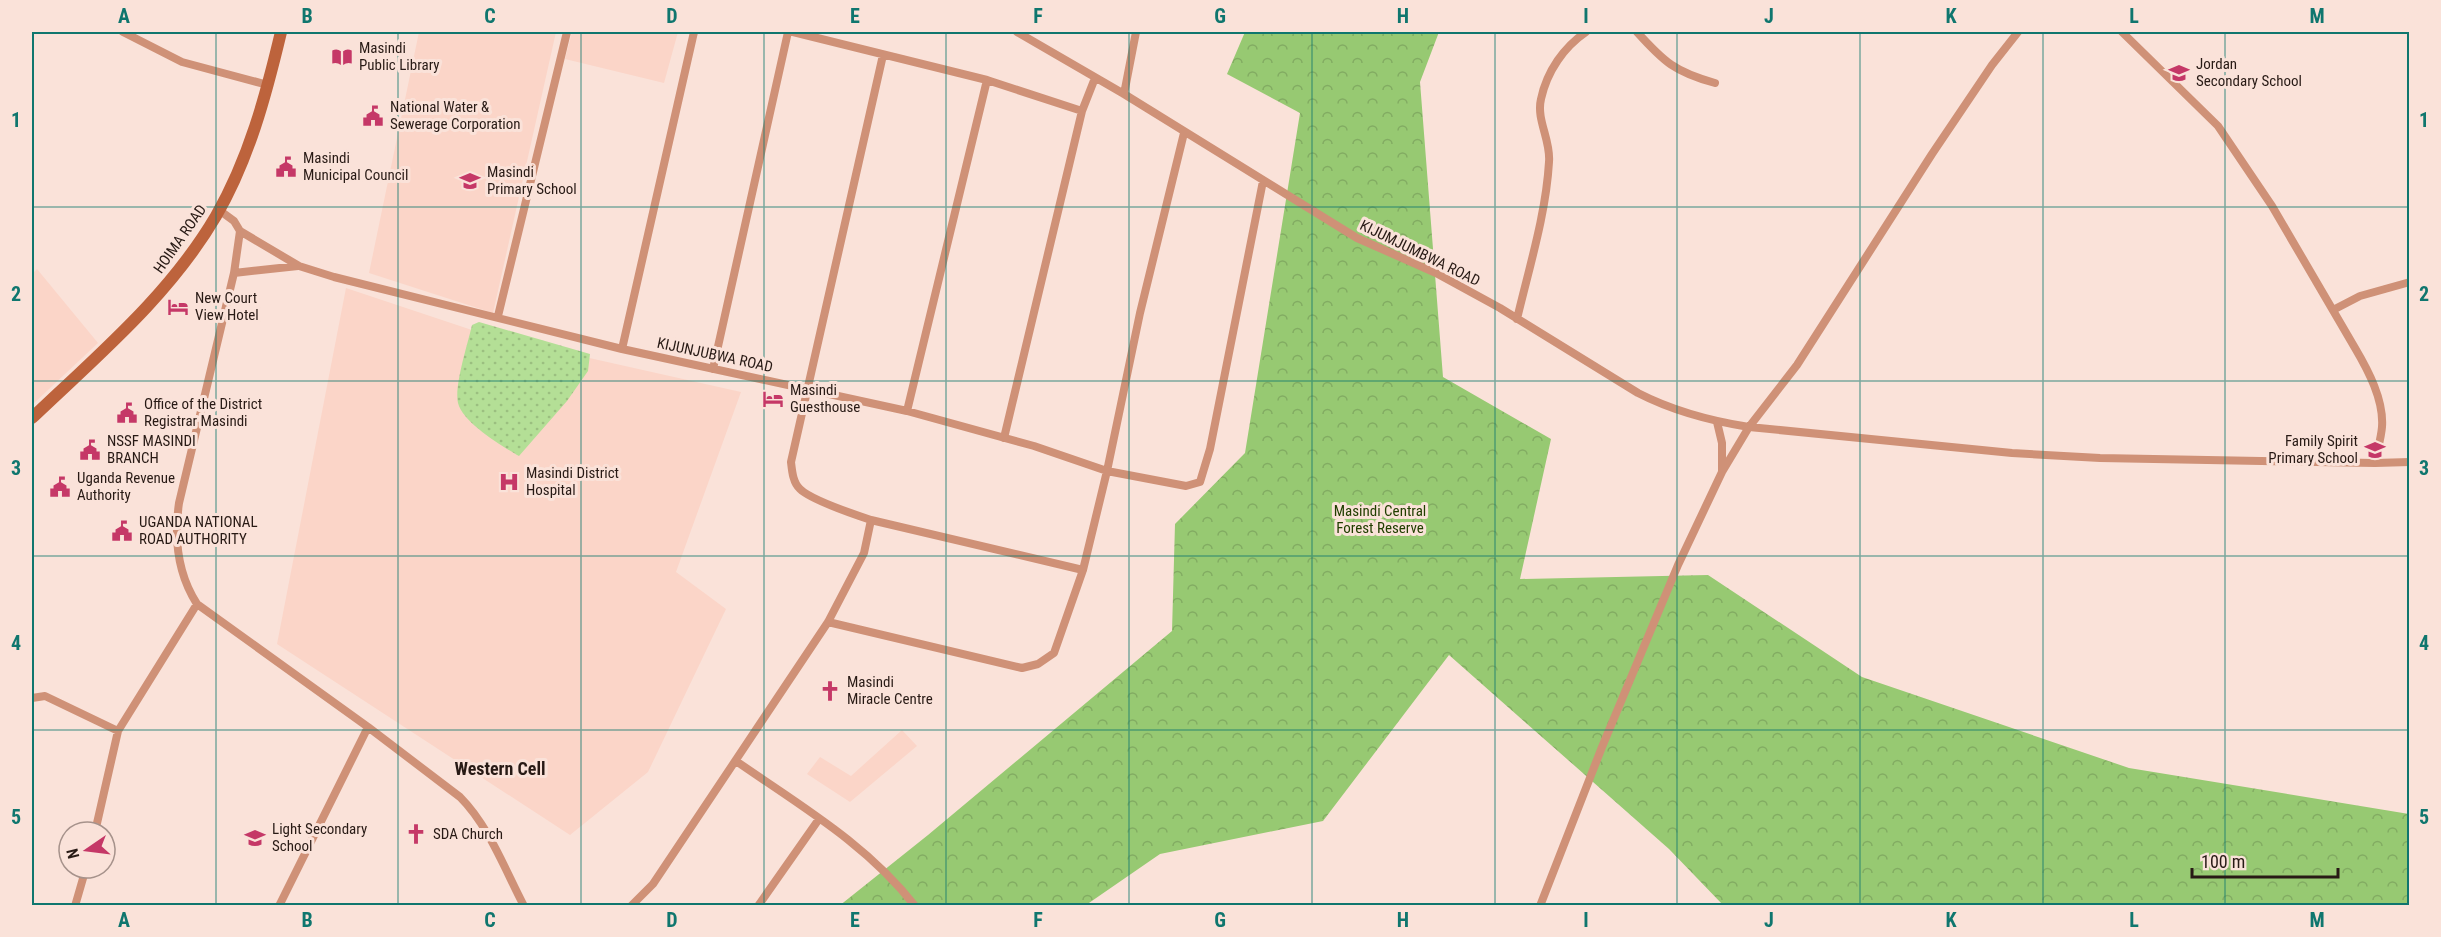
<svg xmlns="http://www.w3.org/2000/svg" width="2441" height="937" font-family="'Roboto Condensed',sans-serif">
<style>
.built{fill:#fbd5c8}
.grass{fill:url(#grass-dots)}
.forest{fill:url(#forest-crowns)}
.lines{fill:none;stroke-linecap:round;stroke-linejoin:round}
.minor{stroke:#cf9177;stroke-width:8}
.secondary{stroke:#bd633c;stroke-width:12}
.grid{fill:none;stroke:#0f766e;stroke-width:1.5;stroke-opacity:0.55}
.labels{text-anchor:middle;stroke-width:6;stroke-linejoin:round;paint-order:stroke}
.poi-label{font-size:15px;fill:#281a15;stroke:#fae2d9;text-anchor:start}
.street-label{font-size:15px;fill:#281a15;stroke:#fae2d9}
.park-label{font-size:15px;fill:#213f00;stroke:#fae2d9}
.quarter-label{font-size:18px;font-weight:bold;fill:#281a15;stroke:#fae2d9}
.neatline{fill:none;stroke:#0f766e;stroke-width:2}
.grid-label{font-size:20px;text-anchor:middle;font-weight:bold;fill:#0f766e}
</style>
<defs>
<pattern id="grass-dots" width="8" height="8" patternUnits="userSpaceOnUse" patternTransform="scale(1.5)"><rect width="8" height="8" fill="#b4df96"/><path d="M2 2h.1M6 6h.1" fill="none" stroke="#9bbf80" stroke-width="1.8" stroke-linecap="round"/></pattern>
<pattern id="forest-crowns" width="20" height="18" patternUnits="userSpaceOnUse" patternTransform="scale(1.5)"><rect width="20" height="18" fill="#97c972"/><path d="M2 6a3 3 0 1 1 6 0M12 15a3 3 0 1 1 6 0" fill="none" stroke="#82ac62"/></pattern>
</defs>
<rect width="100%" height="100%" fill="#fae2d9"/>
<path class="built" d="M 419,32 L 556,32 L 493,313 L 369,273 Z
M 572,32 L 678,32 L 664,83 L 565,59 Z
M 37,269 L 98,343 L 32,405 L 32,274 Z
M 346,288 L 487,335 L 741,392 L 676,572 L 726,609 L 648,772 L 570,835 L 277,644 Z
M 902,730 L 917,746 L 850,802 L 807,774 L 820,757 L 851,776 Z"/>
<path class="grass" d="M 479,322 L 590,354 L 588,371 L 567,401 L 519,456 C 502,446 463,423 458,403 C 454,386 468,343 472,325 Z"/>
<path class="forest" d="M 1245,32 L 1439,32 L 1420,82 L 1443,377 L 1551,439 L 1520,579 L 1708,575 L 1862,677 L 2129,768 L 2409,814 L 2409,905 L 1723,905 L 1669,849 L 1449,655 L 1323,821 L 1160,854 L 1086,905 L 839,906 L 928,835 L 1172,631 L 1175,524 L 1245,453 L 1300,113 L 1227,74 Z"/>
<g class="lines">
<path class="minor" d="M 123,32 L 182,62 L 268,85
M 793,32 L 987,80 L 1082,111
M 1017,32 L 1124,94 L 1357,238 L 1436,273 L 1500,308 L 1638,393 C 1673,411 1711,421 1749,427 L 2012,453 L 2100,458 L 2375,463 L 2410,462
M 1637,32 C 1664,62 1675,72 1715,83
M 2122,32 L 2218,126 L 2272,206 L 2355,348 C 2368,370 2384,400 2382,427 C 2381,439 2377,451 2375,463
M 1124,94 L 1136,32
M 219,210 L 234,221 L 240,231 L 234,273 L 179,503 C 174,538 177,573 197,604 L 368,727 L 460,797 C 489,826 505,870 524,906
M 240,231 L 299,266 L 334,277 L 622,349 L 907,411 L 1034,446 L 1107,471 L 1186,486 L 1200,482 L 1210,449 L 1263,181
M 234,273 L 298,266
M 2333,310 L 2360,296 L 2410,282
M 498,316 L 567,32
M 1517,319 C 1529,268 1546,214 1549,162 C 1551,140 1536,120 1541,99 C 1547,71 1564,47 1586,32
M 622,349 L 694,32
M 713,369 L 788,32
M 907,411 L 987,80
M 1717,422 L 1722,443 L 1722,471
M 1004,438 L 1082,111 L 1095,78
M 871,520 L 1083,570
M 828,622 L 1022,668 L 1038,664 L 1054,653 L 1083,570 L 1107,471 L 1140,313 L 1184,133
M 32,698 L 45,696 L 118,731
M 736,761 C 799,805 867,844 915,906
M 95,832 L 118,731 L 197,604
M 75,906 L 86,868
M 279,906 L 368,727
M 631,906 L 653,884 L 828,622 L 864,553 L 871,520 C 856,515 811,500 800,489 C 793,483 792,471 791,462 L 883,55
M 758,906 L 819,819
M 1540,906 L 1602,747 L 1678,565 L 1722,472 L 1749,427 L 1797,365 L 1932,154 L 1992,65 L 2018,32"/>
<path class="secondary" d="M 32,418 C 98,355 169,296 216,216 C 249,159 266,95 281,32"/>
</g>
<path class="grid" d="M 216,32 L 216,906M 398,32 L 398,906M 581,32 L 581,906M 764,32 L 764,906M 946,32 L 946,906M 1129,32 L 1129,906M 1312,32 L 1312,906M 1495,32 L 1495,906M 1677,32 L 1677,906M 1860,32 L 1860,906M 2043,32 L 2043,906M 2225,32 L 2225,906M 32,207 L 2410,207M 32,381 L 2410,381M 32,556 L 2410,556M 32,730 L 2410,730"/>
<defs>
<g id="library-bare" transform="scale(1.62)"><path d="M-6-4Q-3-5.5-.7-3.5V5Q-3 3-6 4ZM6-4Q3-5.5 .7-3.5V5Q3 3 6 4Z" fill="#c53867" stroke="#fae2d9" stroke-width="2.5" paint-order="stroke"/></g>
<g id="school-bare" transform="scale(1.62)"><path d="M0-5L7-2L0 1L-7-2ZM-4 1L0 2.5L4 1V4Q0 6-4 4Z" fill="#c53867" stroke="#fae2d9" stroke-width="2.5" paint-order="stroke"/></g>
<g id="civic-bare" transform="scale(1.62)"><path d="M-.6-6.5H3V-4.5H.6V-3L4-1V1h2V6H-6V1h2V-1L-.6-3ZM-1.2 2.5V6h2.4V2.5Z" fill="#c53867" stroke="#fae2d9" stroke-width="2.5" paint-order="stroke"/></g>
<g id="hotel-bare" transform="scale(1.62)"><path d="M-6-4.5h1.5V1H6V5H4.5V3h-9V5H-6ZM-4 0a1.8 1.8 0 1 1 3.6 0ZM.5 0V-2.5h3Q6-2.5 6 0Z" fill="#c53867" stroke="#fae2d9" stroke-width="2.5" paint-order="stroke"/></g>
<g id="hospital-bare" transform="scale(1.62)"><path d="M-5-5h3v3.5h4V-5h3V5h-3V1.5h-4V5h-3Z" fill="#c53867" stroke="#fae2d9" stroke-width="2.5" paint-order="stroke"/></g>
<g id="church-bare" transform="scale(1.62)"><path d="M-1.2-6h2.4v3.5h3.3v2.4h-3.3V6h-2.4V-.1h-3.3v-2.4h3.3Z" fill="#c53867" stroke="#fae2d9" stroke-width="2.5" paint-order="stroke"/></g>
</defs>
<g fill-rule="evenodd">
<use href="#library-bare" x="342" y="57"/>
<use href="#school-bare" x="2179" y="73"/>
<use href="#civic-bare" x="373" y="116"/>
<use href="#civic-bare" x="286" y="167"/>
<use href="#school-bare" x="470" y="181"/>
<use href="#hotel-bare" x="178" y="307"/>
<use href="#hotel-bare" x="773" y="399"/>
<use href="#civic-bare" x="127" y="413"/>
<use href="#civic-bare" x="90" y="450"/>
<use href="#school-bare" x="2375" y="450"/>
<use href="#hospital-bare" x="509" y="482"/>
<use href="#civic-bare" x="60" y="487"/>
<use href="#civic-bare" x="122" y="531"/>
<use href="#church-bare" x="830" y="691"/>
<use href="#church-bare" x="416" y="834"/>
<use href="#school-bare" x="255" y="838"/>
</g>
<g class="labels">
<g class="poi-label">
<text x="359" y="53">Masindi<tspan x="359" dy="17">Public Library</tspan></text>
<text x="2196" y="69">Jordan<tspan x="2196" dy="17">Secondary School</tspan></text>
<text x="390" y="112">National Water &amp;<tspan x="390" dy="17">Sewerage Corporation</tspan></text>
<text x="303" y="163">Masindi<tspan x="303" dy="17">Municipal Council</tspan></text>
<text x="487" y="177">Masindi<tspan x="487" dy="17">Primary School</tspan></text>
<text x="195" y="303">New Court<tspan x="195" dy="17">View Hotel</tspan></text>
<text x="790" y="395">Masindi<tspan x="790" dy="17">Guesthouse</tspan></text>
<text x="144" y="409">Office of the District<tspan x="144" dy="17">Registrar Masindi</tspan></text>
<text x="107" y="446">NSSF MASINDI<tspan x="107" dy="17">BRANCH</tspan></text>
<text x="2358" y="446" text-anchor="end">Family Spirit<tspan x="2358" dy="17">Primary School</tspan></text>
<text x="526" y="478">Masindi District<tspan x="526" dy="17">Hospital</tspan></text>
<text x="77" y="483">Uganda Revenue<tspan x="77" dy="17">Authority</tspan></text>
<text x="139" y="527">UGANDA NATIONAL<tspan x="139" dy="17">ROAD AUTHORITY</tspan></text>
<text x="847" y="687">Masindi<tspan x="847" dy="17">Miracle Centre</tspan></text>
<text x="272" y="834">Light Secondary<tspan x="272" dy="17">School</tspan></text>
<text x="433" y="839">SDA Church</text>
</g>
<g class="street-label">
<text transform="translate(180 239) rotate(-55)" y="5">HOIMA ROAD</text>
<text transform="translate(1420 253) rotate(26)" y="5">KIJUMJUMBWA ROAD</text>
<text transform="translate(715 355) rotate(12)" y="5">KIJUNJUBWA ROAD</text>
</g>
<g class="park-label">
<text x="1380" y="516">Masindi Central<tspan x="1380" dy="17">Forest Reserve</tspan></text>
</g>
<g class="quarter-label">
<text x="500" y="775">Western Cell</text>
</g>
</g>
<rect width="2441" height="937" fill="none" stroke="#fae2d9" stroke-width="66"/>
<g transform="translate(87 850) rotate(256)"><circle r="28" fill="#fae2d9" stroke="#a6928b" stroke-width="1.5"/>
<path d="M0-4.5L10 22L0 15L-10 22Z" fill="#c53867"/>
<text y="-9" font-size="16" font-weight="bold" text-anchor="middle" fill="#281a15">N</text>
</g>
<path d="M2192 868v9h146v-9" fill="none" stroke="#281a15" stroke-width="3"/>
<text x="2201" y="868" font-size="18" fill="#281a15" stroke="#fae2d9" stroke-width="4.5" paint-order="stroke">100 m</text>
<rect x="33" y="33" width="2375" height="871" class="neatline"/>
<g class="grid-label">
<text x="124" y="23">A</text>
<text x="307" y="23">B</text>
<text x="490" y="23">C</text>
<text x="672" y="23">D</text>
<text x="855" y="23">E</text>
<text x="1038" y="23">F</text>
<text x="1220" y="23">G</text>
<text x="1403" y="23">H</text>
<text x="1586" y="23">I</text>
<text x="1769" y="23">J</text>
<text x="1951" y="23">K</text>
<text x="2134" y="23">L</text>
<text x="2317" y="23">M</text>
<text x="16" y="127">1</text>
<text x="2424" y="127">1</text>
<text x="16" y="301">2</text>
<text x="2424" y="301">2</text>
<text x="16" y="475">3</text>
<text x="2424" y="475">3</text>
<text x="16" y="650">4</text>
<text x="2424" y="650">4</text>
<text x="16" y="824">5</text>
<text x="2424" y="824">5</text>
<text x="124" y="927">A</text>
<text x="307" y="927">B</text>
<text x="490" y="927">C</text>
<text x="672" y="927">D</text>
<text x="855" y="927">E</text>
<text x="1038" y="927">F</text>
<text x="1220" y="927">G</text>
<text x="1403" y="927">H</text>
<text x="1586" y="927">I</text>
<text x="1769" y="927">J</text>
<text x="1951" y="927">K</text>
<text x="2134" y="927">L</text>
<text x="2317" y="927">M</text>
</g>
</svg>
